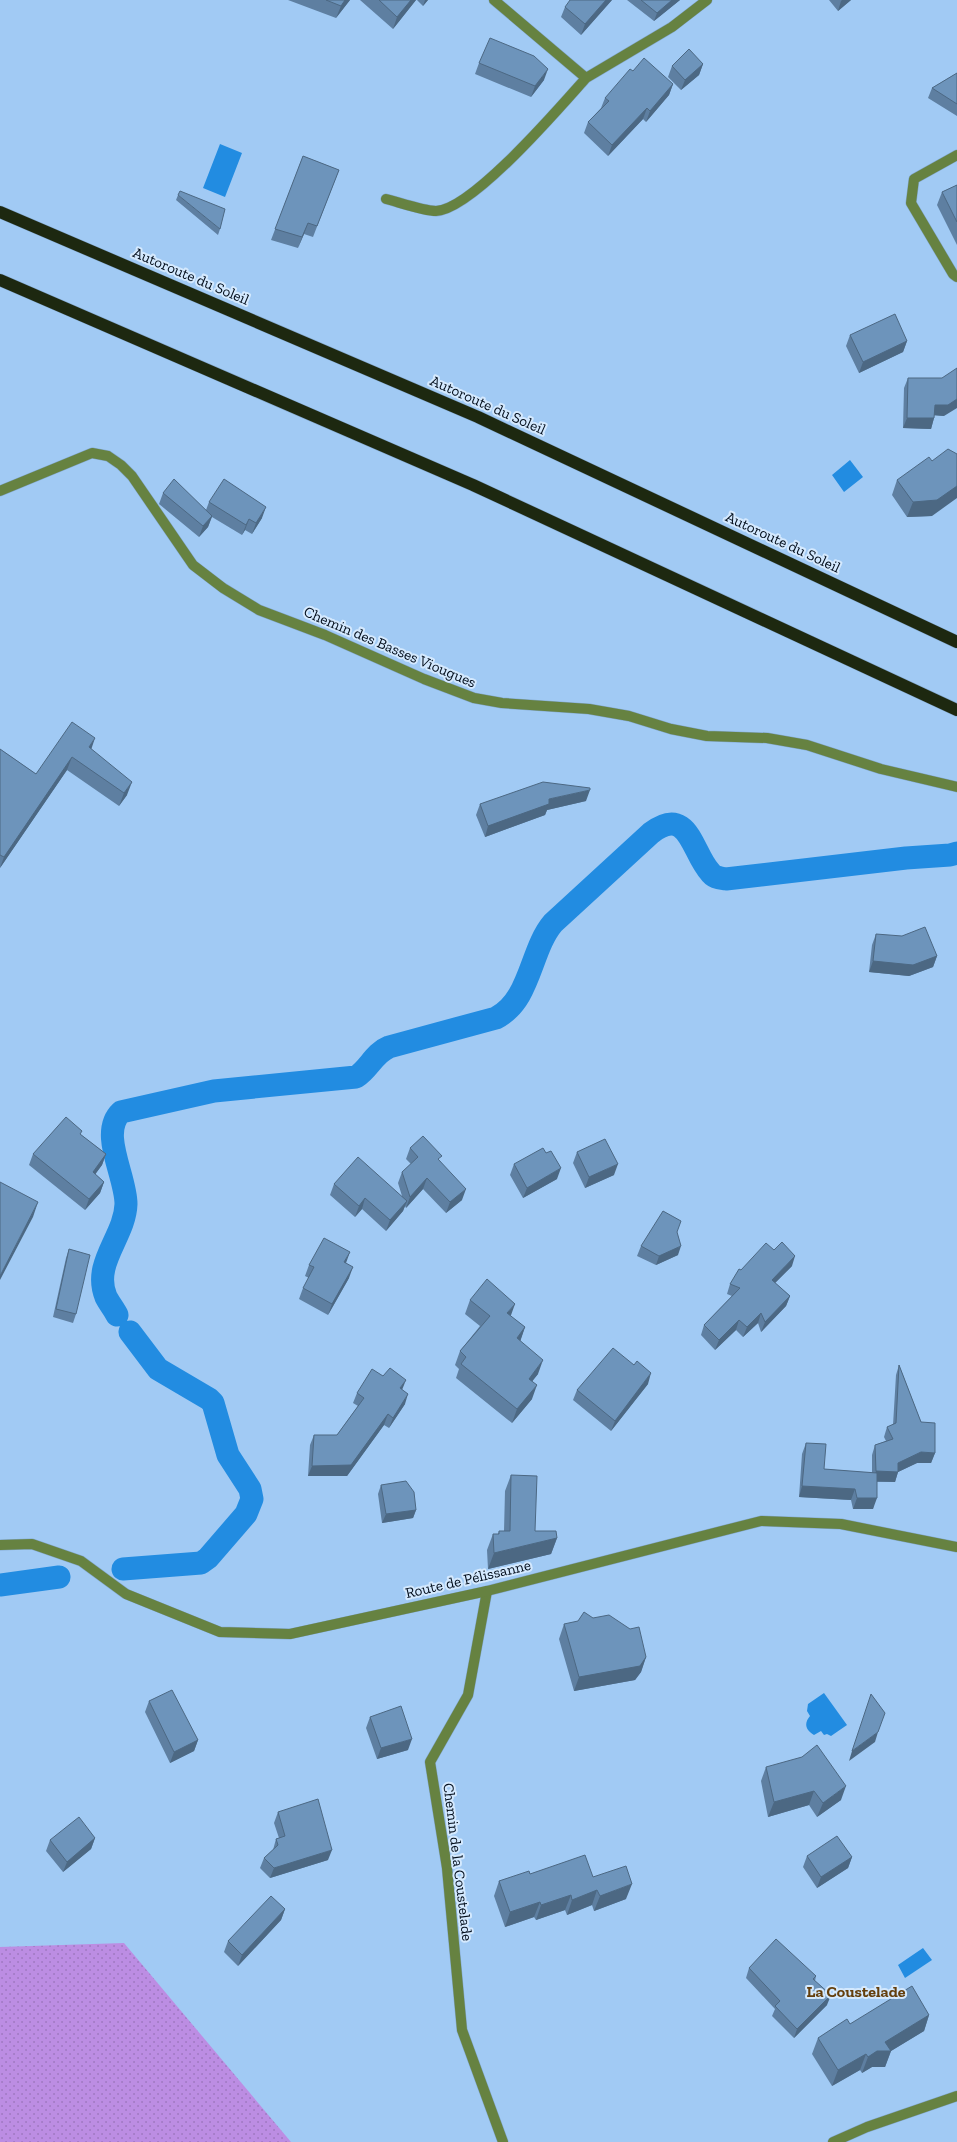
<svg xmlns="http://www.w3.org/2000/svg" width="957" height="2142" font-family="'Zilla Slab',serif">
<style>
.grass{fill:url(#grass-dots)}
.water{fill:#228ce1}
.lines{fill:none;stroke-linecap:round;stroke-linejoin:round}
.canal{stroke:#228ce1;stroke-width:23}
.minor-casing{stroke:#84a8cd;stroke-width:11}
.tertiary-casing{stroke:#84a8cd;stroke-width:11}
.motorway-casing{stroke:#84a8cd;stroke-width:13}
.minor{stroke:#668241;stroke-width:10}
.tertiary{stroke:#668241;stroke-width:10}
.motorway{stroke:#1d2810;stroke-width:12}
.wall{fill:#5e7fa1}
.shaded-wall{fill:#4c6883}
.building{fill:#6d94bb;stroke:#4c6883}
.labels{text-anchor:middle;stroke-width:4;stroke-linejoin:round;paint-order:stroke}
.street-label{font-size:15px;fill:#010c1a;stroke:#d4e9fe}
.neighbourhood-label{font-size:16px;font-weight:bold;fill:#643f0d;stroke:#d4e9fe}
</style>
<defs>
<pattern id="grass-dots" width="8" height="8" patternUnits="userSpaceOnUse"><rect width="8" height="8" fill="#bc8de3"/><path d="M2 2h.1M6 6h.1" fill="none" stroke="#a078c2" stroke-width="1.8" stroke-linecap="round"/></pattern>
</defs>
<rect width="100%" height="100%" fill="#a1caf4"/>
<path class="grass" d="M 124,1943 L 291,2142 L 0,2142 L 0,1947 Z"/>
<path class="water" d="M 220,144 L 242,153 L 225,197 L 203,188 Z
M 850,460 L 863,477 L 844,492 L 832,475 Z
M 824,1693 L 847,1725 L 831,1736 L 827,1734 L 824,1735 L 821,1731 L 814,1735 C 805,1730 804,1723 810,1716 L 807,1711 L 808,1704 Z
M 923,1948 L 932,1960 L 905,1978 L 898,1965 Z"/>
<g class="lines">
<path class="canal" d="M 117,1315 C 114,1309 109,1303 106,1297 C 92,1263 125,1237 126,1204 C 126,1176 99,1133 121,1112 L 214,1091 L 356,1077 C 369,1069 374,1053 389,1047 L 496,1018 C 531,1000 530,950 553,923 L 651,833 C 689,804 692,853 710,872 C 714,878 720,878 726,879 L 906,858 L 950,855 L 957,853
M 123,1569 L 201,1563 L 208,1558 L 246,1514 L 252,1499 L 250,1489 L 228,1455 L 213,1403 L 209,1399 L 158,1369 L 130,1332
M 0,1585 L 59,1577"/>
<g class="minor-casing">
<path id="minor" d="M 494,0 L 586,78 L 672,27 L 707,0
M 957,155 L 914,179 L 911,203 L 953,274 L 957,277
M 386,199 C 398,202 424,211 436,211 C 472,210 560,107 586,78
M 0,491 L 92,453 L 108,456 L 121,465 L 132,476 L 193,565 L 223,588 L 259,610 L 325,635 L 424,679 L 474,698 L 502,703 L 589,709 L 629,716 L 671,729 L 707,736 L 767,738 L 807,745 L 881,769 L 957,787
M 487,1591 L 468,1695 L 430,1762 L 447,1868 L 462,2030 L 503,2142
M 833,2142 L 867,2127 L 957,2096"/>
</g>
<g class="tertiary-casing">
<path id="tertiary" d="M 0,1545 L 32,1544 L 81,1561 L 126,1594 L 220,1632 L 290,1634 L 487,1591 L 761,1521 L 841,1524 L 957,1547"/>
</g>
<g class="motorway-casing">
<path id="motorway" d="M 0,212 L 478,417 L 957,642
M 0,280 L 473,485 L 957,710"/>
</g>
<use href="#minor" class="minor"/>
<use href="#tertiary" class="tertiary"/>
<use href="#motorway" class="motorway"/>
</g>
<path class="wall" d="M 288,0 L 350,0 L 336,18 Z
M 360,0 L 416,0 L 393,29 Z
M 417,0 L 428,0 L 423,6 Z
M 612,0 L 581,35 L 561,17 L 565,7 Z
M 627,0 L 680,0 L 654,21 Z
M 829,0 L 851,0 L 838,11 Z
M 479,63 L 544,80 L 531,97 L 475,74 Z
M 703,64 L 699,75 L 681,90 L 668,77 L 672,66 Z
M 633,71 L 673,84 L 669,95 L 646,122 L 643,119 L 608,156 L 584,133 L 588,122 L 601,108 L 605,98 Z
M 957,73 L 957,116 L 928,98 L 932,88 Z
M 303,156 L 339,170 L 313,237 L 304,234 L 298,248 L 271,240 Z
M 957,185 L 957,245 L 937,205 L 942,192 Z
M 178,195 L 220,229 L 218,235 L 176,200 Z
M 850,335 L 907,341 L 903,352 L 859,373 L 846,346 Z
M 908,378 L 944,416 L 934,415 L 934,418 L 931,429 L 903,428 L 904,388 Z
M 897,480 L 932,516 L 907,517 L 892,495 Z
M 163,493 L 206,510 L 209,502 L 262,518 L 252,534 L 245,530 L 242,535 L 212,517 L 208,527 L 199,537 L 159,504 Z
M 0,749 L 36,774 L 91,749 L 127,795 L 119,806 L 67,770 L 0,868 Z
M 586,801 L 547,810 L 545,815 L 485,837 L 476,815 L 480,804 Z
M 876,934 L 937,956 L 933,967 L 909,976 L 869,972 L 872,945 Z
M 81,1135 L 106,1154 L 102,1165 L 95,1174 L 104,1182 L 100,1193 L 85,1210 L 29,1165 L 33,1154 Z
M 410,1148 L 440,1161 L 462,1200 L 446,1213 L 423,1189 L 406,1208 L 405,1206 L 403,1211 L 386,1231 L 362,1209 L 355,1217 L 330,1195 L 334,1184 L 402,1196 L 398,1183 L 402,1172 L 411,1164 L 406,1159 Z
M 577,1152 L 614,1175 L 585,1188 L 573,1163 Z
M 514,1164 L 557,1179 L 523,1198 L 510,1175 Z
M 677,1232 L 678,1255 L 656,1265 L 637,1256 L 641,1246 Z
M 69,1249 L 76,1314 L 73,1323 L 53,1317 L 66,1258 Z
M 346,1263 L 349,1278 L 328,1315 L 299,1299 L 303,1288 L 309,1278 L 305,1276 L 309,1265 Z
M 792,1266 L 775,1283 L 790,1296 L 786,1306 L 761,1332 L 758,1323 L 743,1337 L 736,1330 L 715,1350 L 701,1335 L 704,1325 L 732,1296 L 727,1294 L 730,1284 L 741,1270 Z
M 470,1300 L 510,1316 L 525,1327 L 520,1341 L 538,1374 L 532,1381 L 532,1399 L 512,1423 L 456,1378 L 459,1369 L 455,1365 L 460,1351 L 480,1326 L 465,1314 Z
M 899,1365 L 921,1422 L 935,1453 L 931,1463 L 917,1463 L 898,1472 L 895,1482 L 877,1482 L 873,1509 L 853,1509 L 851,1500 L 799,1497 L 802,1454 L 806,1443 L 824,1469 L 872,1473 L 872,1455 L 875,1445 L 886,1441 L 884,1437 L 887,1427 L 893,1425 L 896,1375 Z
M 648,1384 L 611,1431 L 573,1400 L 577,1390 Z
M 402,1390 L 405,1404 L 389,1428 L 384,1425 L 347,1476 L 308,1476 L 310,1445 L 314,1435 L 337,1435 L 358,1406 L 353,1403 L 357,1393 Z
M 511,1475 L 535,1531 L 557,1538 L 551,1554 L 488,1569 L 487,1550 L 493,1534 L 498,1534 L 499,1531 L 504,1531 L 505,1491 Z
M 381,1485 L 416,1510 L 413,1518 L 382,1523 L 378,1494 Z
M 564,1624 L 646,1657 L 641,1672 L 635,1680 L 574,1691 L 559,1639 Z
M 149,1701 L 198,1740 L 194,1751 L 170,1763 L 145,1712 Z
M 370,1717 L 408,1750 L 377,1759 L 366,1728 Z
M 766,1767 L 841,1800 L 817,1817 L 809,1805 L 768,1817 L 761,1781 Z
M 278,1812 L 328,1860 L 270,1878 L 260,1868 L 264,1858 L 273,1850 L 276,1839 L 279,1838 L 274,1823 Z
M 95,1838 L 91,1849 L 63,1872 L 46,1851 L 50,1840 Z
M 807,1856 L 852,1857 L 848,1868 L 817,1888 L 803,1867 Z
M 530,1874 L 593,1877 L 626,1899 L 594,1911 L 592,1905 L 567,1915 L 565,1910 L 536,1920 L 534,1917 L 505,1927 L 494,1896 L 499,1881 Z
M 285,1909 L 281,1920 L 238,1966 L 224,1952 L 228,1941 Z
M 749,1968 L 816,1976 L 815,1981 L 827,2005 L 794,2038 L 772,2016 L 775,2009 L 746,1978 Z
M 929,2015 L 924,2031 L 891,2051 L 885,2067 L 872,2067 L 862,2073 L 860,2070 L 832,2086 L 812,2054 L 818,2038 L 850,2024 Z"/>
<path class="shaded-wall" d="M 345,0 L 350,0 L 336,18 L 341,6 Z
M 411,0 L 416,0 L 393,29 L 397,17 Z
M 425,0 L 428,0 L 423,6 Z
M 606,0 L 612,0 L 581,35 L 585,24 Z
M 672,0 L 680,0 L 654,21 L 657,13 Z
M 842,0 L 851,0 L 838,11 L 841,1 Z
M 703,64 L 699,75 L 681,90 L 685,80 Z
M 548,69 L 544,80 L 531,97 L 535,86 Z
M 673,84 L 669,95 L 646,122 L 650,111 Z
M 647,108 L 643,119 L 608,156 L 612,145 Z
M 308,223 L 304,234 L 298,248 L 302,237 Z
M 907,341 L 903,352 L 859,373 L 863,362 Z
M 957,399 L 957,408 L 944,416 L 931,415 L 935,405 Z
M 907,418 L 934,418 L 931,429 L 903,428 Z
M 957,486 L 957,498 L 932,516 L 907,517 L 913,502 Z
M 266,507 L 262,518 L 252,534 L 256,523 Z
M 212,516 L 208,527 L 199,537 L 203,526 Z
M 249,519 L 245,530 L 242,535 L 246,525 Z
M 95,738 L 91,750 L 89,747 Z
M 72,757 L 67,770 L 0,868 L 4,857 Z
M 132,782 L 127,795 L 119,806 L 124,793 Z
M 590,790 L 586,801 L 547,810 L 545,815 L 485,837 L 488,826 L 549,799 Z
M 937,956 L 933,967 L 909,976 L 869,972 L 873,961 Z
M 106,1154 L 102,1165 L 89,1183 L 93,1172 Z
M 618,1164 L 614,1175 L 585,1188 L 589,1177 Z
M 561,1168 L 557,1179 L 523,1198 L 527,1188 Z
M 427,1178 L 423,1189 L 406,1208 L 410,1197 Z
M 104,1182 L 100,1193 L 85,1210 L 89,1199 Z
M 466,1189 L 462,1200 L 446,1213 L 450,1202 Z
M 365,1198 L 362,1209 L 355,1217 L 359,1206 Z
M 407,1201 L 403,1211 L 386,1231 L 390,1220 Z
M 38,1202 L 33,1217 L 0,1280 L 0,1276 Z
M 681,1246 L 678,1255 L 656,1265 L 659,1256 Z
M 350,1252 L 346,1263 L 340,1273 L 344,1262 Z
M 795,1256 L 792,1266 L 768,1290 L 772,1280 Z
M 353,1267 L 349,1278 L 328,1315 L 332,1304 Z
M 790,1296 L 786,1306 L 761,1332 L 765,1322 Z
M 515,1304 L 510,1318 L 507,1313 Z
M 761,1313 L 758,1323 L 743,1337 L 747,1327 Z
M 739,1320 L 736,1330 L 715,1350 L 719,1340 Z
M 525,1327 L 520,1342 L 517,1338 Z
M 543,1360 L 538,1374 L 523,1393 L 529,1379 Z
M 651,1373 L 648,1384 L 611,1431 L 615,1421 Z
M 406,1380 L 402,1390 L 400,1388 Z
M 537,1385 L 532,1399 L 512,1423 L 517,1409 Z
M 408,1394 L 405,1404 L 389,1428 L 393,1418 Z
M 388,1414 L 384,1425 L 347,1476 L 308,1476 L 312,1466 Z
M 921,1452 L 935,1453 L 931,1463 L 917,1463 L 898,1472 L 895,1482 L 872,1481 L 876,1471 L 898,1463 Z
M 802,1486 L 855,1489 L 851,1500 L 799,1497 Z
M 857,1498 L 877,1498 L 873,1509 L 853,1509 Z
M 416,1510 L 413,1518 L 382,1523 L 386,1514 Z
M 557,1538 L 551,1554 L 488,1569 L 494,1553 Z
M 646,1657 L 641,1672 L 635,1680 L 574,1691 L 579,1677 Z
M 878,1732 L 875,1742 L 849,1761 L 852,1751 Z
M 412,1739 L 408,1750 L 377,1759 L 381,1748 Z
M 198,1740 L 194,1751 L 170,1763 L 174,1752 Z
M 846,1786 L 841,1800 L 817,1817 L 823,1803 Z
M 814,1791 L 809,1805 L 768,1817 L 774,1802 Z
M 95,1838 L 91,1849 L 63,1872 L 67,1862 Z
M 332,1850 L 328,1860 L 270,1878 L 274,1868 Z
M 852,1857 L 848,1868 L 817,1888 L 821,1877 Z
M 632,1884 L 626,1899 L 594,1911 L 600,1896 Z
M 597,1890 L 592,1905 L 567,1915 L 572,1900 Z
M 571,1895 L 565,1910 L 536,1920 L 541,1905 Z
M 540,1902 L 534,1917 L 505,1927 L 510,1912 Z
M 285,1909 L 281,1920 L 238,1966 L 242,1955 Z
M 831,1995 L 827,2005 L 794,2038 L 797,2029 Z
M 929,2015 L 924,2031 L 891,2051 L 885,2067 L 872,2067 L 862,2073 L 868,2057 L 885,2042 Z
M 866,2054 L 860,2070 L 832,2086 L 838,2070 Z"/>
<path class="building" d="M 326,0 L 345,0 L 341,6 Z
M 379,0 L 411,0 L 397,17 Z
M 570,0 L 606,0 L 585,24 L 565,7 Z
M 641,0 L 672,0 L 657,13 Z
M 490,38 L 534,56 L 548,69 L 535,86 L 479,63 Z
M 689,49 L 703,64 L 685,80 L 672,66 Z
M 644,58 L 673,84 L 650,111 L 647,108 L 612,145 L 588,122 L 609,101 L 605,98 L 630,69 L 633,71 Z
M 957,73 L 957,104 L 932,88 Z
M 303,156 L 339,170 L 317,226 L 308,223 L 302,237 L 275,229 Z
M 957,185 L 957,222 L 942,192 Z
M 180,191 L 225,209 L 220,229 L 178,195 Z
M 895,314 L 907,341 L 863,362 L 850,335 Z
M 957,368 L 957,399 L 948,405 L 935,405 L 934,418 L 907,418 L 908,378 L 942,378 Z
M 948,449 L 957,454 L 957,486 L 937,500 L 913,502 L 897,480 L 929,457 L 932,461 Z
M 174,479 L 212,516 L 203,526 L 163,493 Z
M 224,479 L 266,507 L 256,523 L 249,519 L 246,525 L 209,502 Z
M 72,722 L 95,738 L 89,747 L 132,782 L 124,793 L 72,757 L 4,857 L 0,855 L 0,749 L 36,774 Z
M 543,782 L 590,788 L 590,790 L 549,799 L 549,804 L 488,826 L 480,804 Z
M 925,927 L 937,956 L 913,965 L 873,961 L 876,934 L 902,936 Z
M 66,1117 L 82,1131 L 80,1134 L 106,1154 L 93,1172 L 104,1182 L 89,1199 L 33,1154 Z
M 423,1136 L 442,1156 L 438,1159 L 466,1189 L 450,1202 L 427,1178 L 410,1197 L 402,1172 L 418,1157 L 410,1148 Z
M 605,1139 L 618,1164 L 589,1177 L 577,1152 Z
M 543,1148 L 546,1153 L 551,1151 L 561,1168 L 527,1188 L 514,1164 Z
M 358,1157 L 407,1201 L 390,1220 L 365,1198 L 359,1206 L 334,1184 Z
M 0,1182 L 38,1202 L 0,1276 Z
M 663,1211 L 681,1221 L 677,1232 L 681,1246 L 659,1256 L 641,1246 Z
M 324,1238 L 350,1252 L 344,1262 L 353,1267 L 332,1304 L 303,1288 L 314,1267 L 309,1265 Z
M 782,1242 L 795,1256 L 772,1280 L 790,1296 L 765,1322 L 761,1313 L 747,1327 L 739,1320 L 719,1340 L 704,1325 L 740,1288 L 730,1284 L 739,1269 L 741,1270 L 766,1243 L 774,1250 Z
M 69,1249 L 90,1255 L 76,1314 L 56,1309 Z
M 487,1279 L 515,1304 L 507,1313 L 525,1327 L 517,1338 L 543,1360 L 529,1379 L 537,1385 L 517,1409 L 461,1364 L 466,1357 L 460,1351 L 490,1316 L 470,1300 Z
M 613,1348 L 634,1365 L 637,1361 L 651,1373 L 615,1421 L 577,1390 Z
M 899,1365 L 921,1422 L 935,1423 L 935,1453 L 921,1452 L 898,1463 L 898,1472 L 876,1471 L 875,1445 L 893,1439 L 887,1427 L 896,1423 Z
M 390,1368 L 406,1380 L 400,1388 L 408,1394 L 393,1418 L 388,1414 L 351,1465 L 312,1466 L 314,1435 L 337,1435 L 364,1398 L 357,1393 L 372,1369 L 383,1376 Z
M 806,1443 L 826,1444 L 824,1469 L 877,1473 L 877,1498 L 857,1498 L 855,1489 L 802,1486 Z
M 511,1475 L 537,1476 L 535,1531 L 556,1531 L 557,1538 L 494,1553 L 493,1534 L 499,1534 L 499,1531 L 510,1531 Z
M 406,1481 L 414,1492 L 416,1510 L 386,1514 L 381,1485 Z
M 584,1612 L 593,1618 L 609,1615 L 630,1629 L 639,1627 L 646,1657 L 640,1666 L 579,1677 L 564,1624 L 578,1621 Z
M 172,1690 L 198,1740 L 174,1752 L 149,1701 Z
M 871,1694 L 885,1713 L 878,1732 L 852,1751 Z
M 401,1706 L 412,1739 L 381,1748 L 370,1717 Z
M 817,1745 L 846,1786 L 823,1803 L 814,1791 L 774,1802 L 766,1767 L 802,1757 Z
M 318,1799 L 332,1850 L 274,1868 L 264,1858 L 278,1845 L 276,1839 L 285,1836 L 278,1812 Z
M 79,1817 L 95,1838 L 67,1862 L 50,1840 Z
M 837,1836 L 852,1857 L 821,1877 L 807,1856 Z
M 585,1855 L 593,1877 L 626,1866 L 632,1884 L 600,1896 L 597,1890 L 572,1900 L 571,1895 L 541,1905 L 540,1902 L 510,1912 L 499,1881 L 529,1871 L 530,1874 Z
M 271,1896 L 285,1909 L 242,1955 L 228,1941 Z
M 776,1939 L 816,1976 L 813,1979 L 831,1995 L 797,2029 L 775,2006 L 780,2001 L 749,1968 Z
M 912,1986 L 929,2015 L 885,2042 L 891,2051 L 877,2051 L 868,2057 L 866,2054 L 838,2070 L 818,2038 L 847,2019 L 850,2024 Z"/>
<g class="labels">
<g class="street-label">
<text transform="translate(191 276) rotate(23)" y="5">Autoroute du Soleil</text>
<text transform="translate(488 405) rotate(24)" y="5">Autoroute du Soleil</text>
<text transform="translate(783 542) rotate(25)" y="5">Autoroute du Soleil</text>
<text transform="translate(390 647) rotate(23)" y="5">Chemin des Basses Viougues</text>
<text transform="translate(468 1579) rotate(-13)" y="5">Route de Pélissanne</text>
<text transform="translate(458 1862) rotate(83)" y="5">Chemin de la Coustelade</text>
</g>
<g class="neighbourhood-label">
<text x="856" y="1997">La Coustelade</text>
</g>
</g>
</svg>
